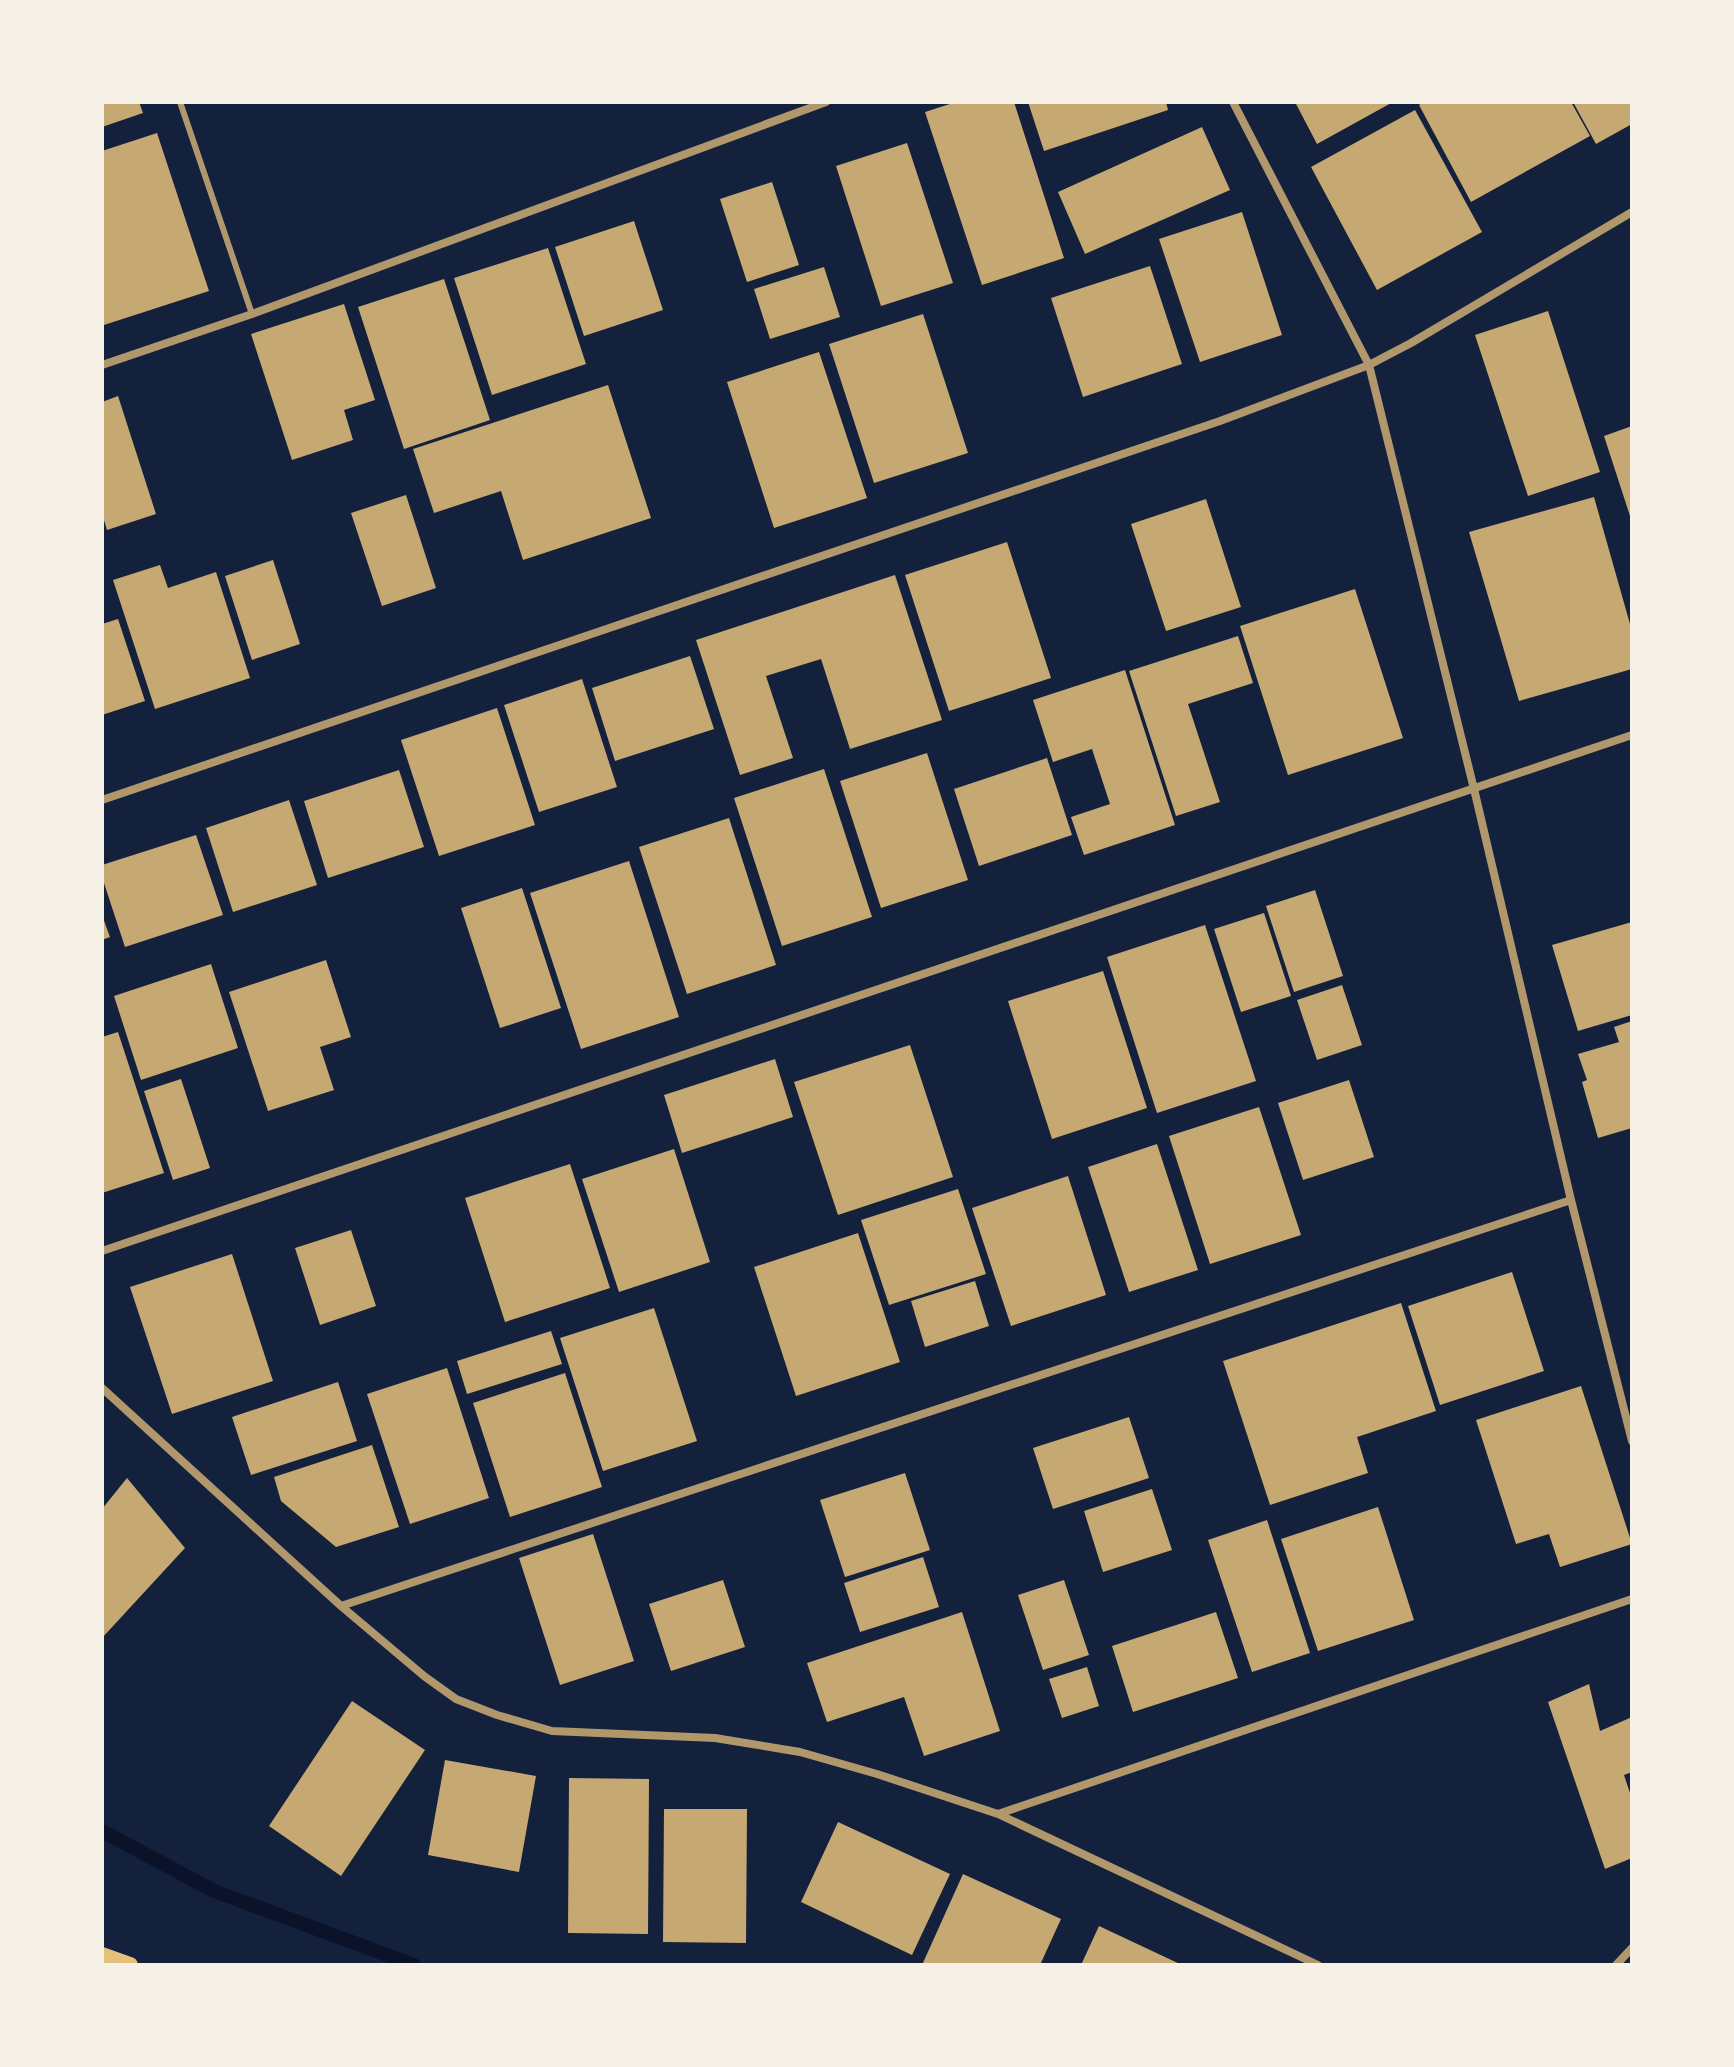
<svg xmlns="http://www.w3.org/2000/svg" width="1734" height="2067" font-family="Ubuntu,sans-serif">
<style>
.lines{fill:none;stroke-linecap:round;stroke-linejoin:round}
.stream{stroke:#0b132b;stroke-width:14}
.building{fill:#c6a872}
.service{stroke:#b1986c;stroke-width:6}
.minor{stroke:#b1986c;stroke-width:8}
.secondary{stroke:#e5c07b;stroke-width:16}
</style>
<rect width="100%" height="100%" fill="#14213d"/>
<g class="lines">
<path class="stream" d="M 102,1831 L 214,1891 L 414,1965"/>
</g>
<path class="building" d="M 102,102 L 139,102 L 143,113 L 102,127 Z
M 956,102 L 1014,102 L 1064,258 L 982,285 L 925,112 Z
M 1028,102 L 1166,102 L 1168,110 L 1044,151 Z
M 1295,102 L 1393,102 L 1317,144 Z
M 1424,102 L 1571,102 L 1590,136 L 1471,202 L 1419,105 Z
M 1573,102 L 1632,102 L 1632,124 L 1596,144 Z
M 1415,110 L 1482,232 L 1377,290 L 1311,167 Z
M 1202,127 L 1230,190 L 1085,254 L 1058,192 Z
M 157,133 L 209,291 L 104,325 L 102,151 Z
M 907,143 L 953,283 L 881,306 L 836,166 Z
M 772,182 L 799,265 L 747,282 L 720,199 Z
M 1242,212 L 1282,335 L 1200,362 L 1159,239 Z
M 634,221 L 663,310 L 584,336 L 555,247 Z
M 548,248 L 586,364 L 492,395 L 454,278 Z
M 1150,266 L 1182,364 L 1083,397 L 1051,298 Z
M 824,267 L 840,317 L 770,339 L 754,289 Z
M 444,279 L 490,420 L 404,449 L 358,307 Z
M 344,304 L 375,400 L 344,410 L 353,440 L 292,460 L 251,334 Z
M 1548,311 L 1600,472 L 1528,496 L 1475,335 Z
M 923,314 L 968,453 L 874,483 L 829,344 Z
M 819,352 L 867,498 L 774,528 L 727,382 Z
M 608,385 L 651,518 L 523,560 L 501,491 L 434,513 L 413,449 Z
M 118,396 L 156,514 L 107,530 L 102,514 L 102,402 Z
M 1632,426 L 1632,519 L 1631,519 L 1604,436 Z
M 406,495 L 436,588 L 382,606 L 351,513 Z
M 1594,497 L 1632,631 L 1632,669 L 1519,701 L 1469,532 Z
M 1206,499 L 1241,607 L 1166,631 L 1131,524 Z
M 1007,542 L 1051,678 L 949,711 L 905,575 Z
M 273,560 L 300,644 L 252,660 L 225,576 Z
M 160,565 L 168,588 L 216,572 L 250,678 L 155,709 L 113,580 Z
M 895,575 L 942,720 L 850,749 L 821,659 L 766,676 L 793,758 L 740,775 L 696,640 Z
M 1355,589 L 1403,738 L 1288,775 L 1240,626 Z
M 118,619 L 145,701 L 102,715 L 102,624 Z
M 1238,636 L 1253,683 L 1188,704 L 1220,802 L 1176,816 L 1129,671 Z
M 690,656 L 714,729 L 615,761 L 592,688 Z
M 1125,670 L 1175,825 L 1084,855 L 1071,817 L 1110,804 L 1092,749 L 1053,762 L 1033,700 Z
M 582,679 L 617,787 L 539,812 L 504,705 Z
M 497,708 L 535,825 L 439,856 L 401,740 Z
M 927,753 L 968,880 L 881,908 L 840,781 Z
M 1047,758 L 1072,835 L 979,866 L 954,789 Z
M 824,769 L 872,917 L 782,946 L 734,798 Z
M 399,770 L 424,847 L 328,878 L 304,801 Z
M 289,800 L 317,885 L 233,912 L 206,828 Z
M 729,818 L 776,965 L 687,994 L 639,847 Z
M 196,835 L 223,915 L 125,947 L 102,877 L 102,865 Z
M 629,861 L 679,1017 L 581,1049 L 530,893 Z
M 522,888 L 561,1008 L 500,1028 L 461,908 Z
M 1315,890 L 1343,976 L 1294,992 L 1266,906 Z
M 1264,913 L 1291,996 L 1241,1012 L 1214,929 Z
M 102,915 L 110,937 L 102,940 Z
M 1632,922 L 1632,1015 L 1578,1031 L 1552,945 Z
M 1205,925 L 1256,1081 L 1157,1113 L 1107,957 Z
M 326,960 L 351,1037 L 320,1047 L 334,1090 L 268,1111 L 229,992 Z
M 211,964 L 238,1048 L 141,1080 L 114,996 Z
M 1103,971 L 1147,1108 L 1052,1139 L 1008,1001 Z
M 1342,985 L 1362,1045 L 1317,1060 L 1297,1000 Z
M 1632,1021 L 1632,1128 L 1598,1138 L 1582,1082 L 1587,1080 L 1578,1054 L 1619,1042 L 1614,1027 Z
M 118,1032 L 164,1173 L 102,1193 L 102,1037 Z
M 910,1045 L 953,1177 L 838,1215 L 794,1082 Z
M 775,1059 L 793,1117 L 682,1153 L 664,1095 Z
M 181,1079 L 210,1168 L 173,1180 L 144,1091 Z
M 1349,1080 L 1374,1157 L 1303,1180 L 1278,1103 Z
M 1259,1107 L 1301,1235 L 1210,1264 L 1169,1136 Z
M 1157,1144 L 1198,1270 L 1129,1292 L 1088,1167 Z
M 674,1149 L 710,1262 L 619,1292 L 582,1179 Z
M 570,1164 L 610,1288 L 505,1322 L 465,1198 Z
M 1068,1176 L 1106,1295 L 1011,1326 L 972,1208 Z
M 958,1189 L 986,1274 L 889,1305 L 861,1220 Z
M 351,1230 L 376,1306 L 320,1325 L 295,1248 Z
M 858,1233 L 900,1362 L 796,1396 L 754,1267 Z
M 232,1254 L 273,1381 L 172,1414 L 130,1287 Z
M 1512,1272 L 1544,1371 L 1440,1405 L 1408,1306 Z
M 975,1281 L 989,1326 L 925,1347 L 911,1301 Z
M 1401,1303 L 1436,1411 L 1357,1437 L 1368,1473 L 1270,1505 L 1223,1361 Z
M 654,1308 L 697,1441 L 603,1471 L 560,1338 Z
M 551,1331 L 562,1364 L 467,1394 L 457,1361 Z
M 447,1368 L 489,1498 L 410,1524 L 367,1394 Z
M 565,1373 L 602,1487 L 510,1517 L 473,1403 Z
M 338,1382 L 357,1441 L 251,1475 L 232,1417 Z
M 1581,1386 L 1632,1544 L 1560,1567 L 1549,1534 L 1516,1544 L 1476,1420 Z
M 1129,1417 L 1149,1478 L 1053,1509 L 1033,1448 Z
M 372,1445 L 399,1527 L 336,1547 L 281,1501 L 274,1477 Z
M 905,1473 L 930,1550 L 845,1577 L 820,1500 Z
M 127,1478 L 185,1548 L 102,1638 L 102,1509 Z
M 1152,1489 L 1172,1550 L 1103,1572 L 1084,1511 Z
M 1378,1507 L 1414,1620 L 1318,1651 L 1281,1539 Z
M 1267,1520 L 1310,1653 L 1252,1672 L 1208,1540 Z
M 593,1534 L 634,1661 L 560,1685 L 519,1558 Z
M 923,1557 L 939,1607 L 860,1632 L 844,1583 Z
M 723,1580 L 745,1647 L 671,1671 L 649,1604 Z
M 1064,1580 L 1089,1655 L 1043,1670 L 1018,1595 Z
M 962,1612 L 1000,1731 L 924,1756 L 904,1697 L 827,1722 L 807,1663 Z
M 1216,1612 L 1238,1678 L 1133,1712 L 1112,1646 Z
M 1087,1667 L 1099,1706 L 1062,1718 L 1049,1679 Z
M 1589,1684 L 1600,1731 L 1632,1717 L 1632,1772 L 1624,1775 L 1632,1799 L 1632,1858 L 1605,1869 L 1548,1702 Z
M 352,1701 L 425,1750 L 341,1876 L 269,1826 Z
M 445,1760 L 536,1776 L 519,1872 L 428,1855 Z
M 569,1778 L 649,1779 L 648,1934 L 568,1933 Z
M 664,1809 L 747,1809 L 746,1943 L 663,1942 Z
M 838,1822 L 950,1874 L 912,1955 L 801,1902 Z
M 963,1874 L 1061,1919 L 1040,1965 L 922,1965 Z
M 1099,1926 L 1182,1965 L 1081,1965 Z"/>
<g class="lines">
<path class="service" d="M 180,102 L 252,314"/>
<path class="minor" d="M 1233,102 L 1369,365 L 1474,789 L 1571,1200 L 1632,1441
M 102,365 L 252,314 L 826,102
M 102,800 L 1220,421 L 1369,365 L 1411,343 L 1632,212
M 102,1251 L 1632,735
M 102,1388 L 341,1606 L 424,1676 L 456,1699 L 497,1715 L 552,1731 L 715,1738 L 800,1752 L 877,1774 L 998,1814 L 1318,1965
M 341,1606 L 1571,1200
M 998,1814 L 1632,1599
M 1616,1965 L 1632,1948"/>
<path class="secondary" d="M 102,1955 L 130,1965"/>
</g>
<rect width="1734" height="2067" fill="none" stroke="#f6f1e7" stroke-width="208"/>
</svg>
